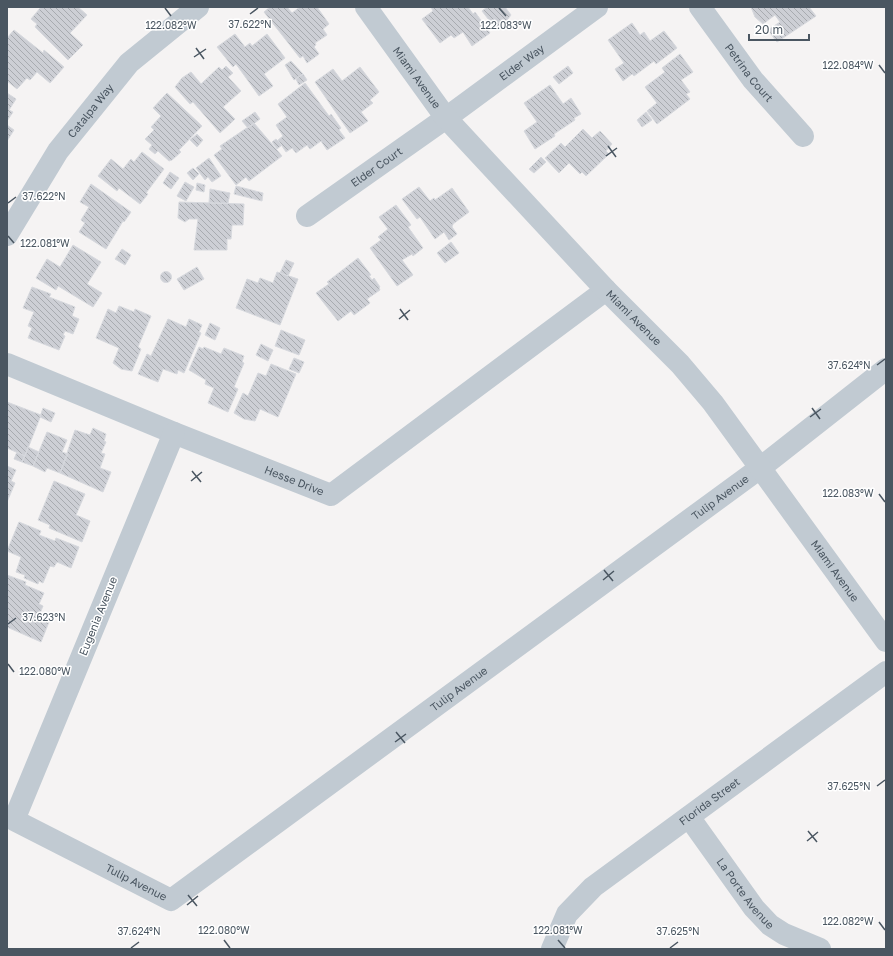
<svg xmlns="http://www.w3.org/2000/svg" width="893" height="956" font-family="'Golos Text',sans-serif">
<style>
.building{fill:url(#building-back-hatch);stroke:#d7d9de}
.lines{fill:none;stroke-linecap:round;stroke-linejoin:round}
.minor{stroke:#c1cad2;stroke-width:22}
.tertiary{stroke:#c1cad2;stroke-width:22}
.ticks{fill:none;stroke:#4a5661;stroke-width:1.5}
.labels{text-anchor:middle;stroke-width:3;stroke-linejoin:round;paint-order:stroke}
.street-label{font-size:11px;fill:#4a5661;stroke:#fff}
.ticks-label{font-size:10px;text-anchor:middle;fill:#4a5661;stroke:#fff;stroke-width:3;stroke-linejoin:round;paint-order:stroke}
</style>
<defs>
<pattern id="building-back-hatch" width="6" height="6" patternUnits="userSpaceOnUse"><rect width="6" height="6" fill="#cdcfd5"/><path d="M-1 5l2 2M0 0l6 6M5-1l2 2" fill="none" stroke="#a8abb0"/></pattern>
</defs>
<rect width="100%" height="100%" fill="#f5f3f3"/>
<path class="building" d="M 41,7 L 78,7 L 87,15 L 70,33 L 83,45 L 68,60 L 35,27 L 37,24 L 31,19 Z
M 270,7 L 287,7 L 292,13 L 300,7 L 317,7 L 329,24 L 323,29 L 327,35 L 315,43 L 316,45 L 314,47 L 319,54 L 307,63 L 303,56 L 300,58 L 264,12 Z
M 431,7 L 468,7 L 473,14 L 475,12 L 490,33 L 472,46 L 463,32 L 454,38 L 451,35 L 440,43 L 422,19 L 433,11 Z
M 487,7 L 505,7 L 511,15 L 504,24 L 495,28 L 482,11 Z
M 751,7 L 809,7 L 816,16 L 777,42 L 768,30 L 780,22 L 775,15 L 763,24 L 755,17 Z
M 632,23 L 640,35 L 644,32 L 650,41 L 664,31 L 677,48 L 656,64 L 654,61 L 634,76 L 632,74 L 623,81 L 615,69 L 624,63 L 608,40 Z
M 14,30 L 43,53 L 44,50 L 64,67 L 50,83 L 37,72 L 30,80 L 27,78 L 17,89 L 7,81 L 7,38 Z
M 235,34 L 245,47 L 250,43 L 252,46 L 267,34 L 285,58 L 264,74 L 273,86 L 259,96 L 236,64 L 233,67 L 217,47 Z
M 680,54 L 693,72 L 681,80 L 690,92 L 686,94 L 690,99 L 657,124 L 647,111 L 657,103 L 645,87 L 665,72 L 662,68 Z
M 291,61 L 303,74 L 294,80 L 285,65 Z
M 226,66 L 233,73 L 228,77 L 241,91 L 223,107 L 235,119 L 220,133 L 193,102 L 190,104 L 175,87 L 182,78 L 191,72 L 201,84 L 219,67 L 222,70 Z
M 568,66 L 573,73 L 559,84 L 553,77 Z
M 360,67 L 379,92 L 370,100 L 373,103 L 361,112 L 368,121 L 350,133 L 315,82 L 333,69 L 342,81 Z
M 303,74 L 307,80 L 299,85 L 296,79 Z
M 305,83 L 329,116 L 331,114 L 341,128 L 339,130 L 345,138 L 327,150 L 321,141 L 310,149 L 307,145 L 296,153 L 292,148 L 286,152 L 278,140 L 283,136 L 276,125 L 287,117 L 278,104 Z
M 550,85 L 563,104 L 571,98 L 581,114 L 574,118 L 575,120 L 554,134 L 555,136 L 535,149 L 524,131 L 537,122 L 524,103 Z
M 7,93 L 16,99 L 9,110 L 13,112 L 7,121 Z
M 167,93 L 202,126 L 179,150 L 181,152 L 172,160 L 169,161 L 158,151 L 155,154 L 149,149 L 152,145 L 145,139 L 154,130 L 151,127 L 161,116 L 153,108 Z
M 255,112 L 260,119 L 248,128 L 242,121 Z
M 646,112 L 652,120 L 642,127 L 637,120 Z
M 254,123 L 282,156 L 249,181 L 246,177 L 236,185 L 214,155 L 222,149 L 220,146 Z
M 7,125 L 14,130 L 7,141 Z
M 583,129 L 592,138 L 600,131 L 612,144 L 606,151 L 609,154 L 586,176 L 582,172 L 580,174 L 569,163 L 559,173 L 545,158 L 561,143 L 565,147 Z
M 197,134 L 203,140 L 197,147 L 190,140 Z
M 276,139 L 282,145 L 277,149 L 272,142 Z
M 142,152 L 164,169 L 146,193 L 148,194 L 140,204 L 119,188 L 117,191 L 98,176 L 111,159 L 123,169 L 131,159 L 134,162 Z
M 541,157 L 546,162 L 534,173 L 529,169 Z
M 209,158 L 221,176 L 212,182 L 208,177 L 205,180 L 196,168 Z
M 193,168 L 199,174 L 193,180 L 187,173 Z
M 170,172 L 179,178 L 171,189 L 163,183 Z
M 185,182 L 194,187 L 186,201 L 177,196 Z
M 197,183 L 205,185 L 204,192 L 196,190 Z
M 91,184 L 131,212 L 124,222 L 123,221 L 106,249 L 79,232 L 85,223 L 81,220 L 89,207 L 80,202 Z
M 236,186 L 263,193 L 262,201 L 234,194 Z
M 419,187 L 430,201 L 434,198 L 435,200 L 452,188 L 469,212 L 453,224 L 452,227 L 457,234 L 449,240 L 444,232 L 435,239 L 420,217 L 417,219 L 402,199 Z
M 210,189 L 230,193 L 228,203 L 209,203 Z
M 179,202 L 244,204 L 243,225 L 232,225 L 231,239 L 227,239 L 227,250 L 194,250 L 198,219 L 189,219 L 185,222 L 178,218 Z
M 396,205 L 411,225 L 408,227 L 423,248 L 413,256 L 412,254 L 402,260 L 413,275 L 397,286 L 370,248 L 381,240 L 378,237 L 388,229 L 379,217 Z
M 451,242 L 459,253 L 445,263 L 437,253 Z
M 73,245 L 101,262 L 87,284 L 102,293 L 93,307 L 58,286 L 56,290 L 36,278 L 47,259 L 60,267 Z
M 122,249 L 131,255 L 125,265 L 115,259 Z
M 358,258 L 371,275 L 369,276 L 372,280 L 374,278 L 380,287 L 379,288 L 380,290 L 367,299 L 370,303 L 354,315 L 351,311 L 338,321 L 316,293 L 329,284 L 327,282 Z
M 286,260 L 294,263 L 288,276 L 280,273 Z
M 197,267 L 204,279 L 184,290 L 177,279 Z
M160.5 277a5.5 5.5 0 1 1 11 0a5.5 5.5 0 1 1-11 0Z
M 277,272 L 298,279 L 280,325 L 236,308 L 247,279 L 258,283 L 260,278 L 273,283 Z
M 32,287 L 51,294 L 49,297 L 75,307 L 72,316 L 79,319 L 73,334 L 65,331 L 63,335 L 65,336 L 59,350 L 28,338 L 32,328 L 28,326 L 34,312 L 23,308 Z
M 119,306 L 134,312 L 135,309 L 151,316 L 138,347 L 141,349 L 132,371 L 121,369 L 113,363 L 119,348 L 96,338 L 108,309 L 116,313 Z
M 168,319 L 186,327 L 189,319 L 202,325 L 199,332 L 201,333 L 184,373 L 178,370 L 177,374 L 163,369 L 158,382 L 138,374 L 147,354 L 151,356 Z
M 210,323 L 220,328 L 215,340 L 205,335 Z
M 281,330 L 305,340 L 299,355 L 275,346 Z
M 261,344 L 273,350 L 268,361 L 256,355 Z
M 199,347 L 203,349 L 204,347 L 221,354 L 224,348 L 244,356 L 242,362 L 244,363 L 234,387 L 238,389 L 228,412 L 208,403 L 214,388 L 205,384 L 206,380 L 189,370 Z
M 294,358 L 304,362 L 299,373 L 289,369 Z
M 271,364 L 296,374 L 278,417 L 260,409 L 255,421 L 244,419 L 234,413 L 243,393 L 248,396 L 258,373 L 266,376 Z
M 7,402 L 41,415 L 25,456 L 7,448 Z
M 43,408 L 55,413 L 51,422 L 40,417 Z
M 93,428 L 106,434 L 104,441 L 106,442 L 101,453 L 105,454 L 100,468 L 111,472 L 103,492 L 60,473 L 75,430 L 90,435 Z
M 47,432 L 67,440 L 62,452 L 68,454 L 60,473 L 47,468 L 45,472 L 33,466 Z
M 28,447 L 39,452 L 33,466 L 22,462 Z
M 17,452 L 25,456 L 22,462 L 14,459 Z
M 7,466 L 16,470 L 11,481 L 15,483 L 7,502 Z
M 54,481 L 85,494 L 76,515 L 90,521 L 82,542 L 49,528 L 50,525 L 38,520 Z
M 19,522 L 41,531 L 39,535 L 55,541 L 56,538 L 79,547 L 71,568 L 57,562 L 54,567 L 50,566 L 43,583 L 39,581 L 38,584 L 24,578 L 25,575 L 16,572 L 21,557 L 7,551 Z
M 7,575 L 26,582 L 25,585 L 44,593 L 39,604 L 43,606 L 38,618 L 49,622 L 41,642 L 7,627 Z"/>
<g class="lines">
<g class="minor">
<path id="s1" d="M 700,7 L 753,80 L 803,136"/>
<path id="s2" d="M 307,216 L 446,118 L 597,7"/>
<path id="s3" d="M 7,364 L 174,433 L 331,495 L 606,290"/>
<path id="s4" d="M 174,433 L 14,820 L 171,900 L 760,468 L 886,369"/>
<path id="s5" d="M 689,817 L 754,908 L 770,925 L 784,934 L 820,949"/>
<path id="s6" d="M 552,949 L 567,914 L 593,887 L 886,672"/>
</g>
<g class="tertiary">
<path id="s7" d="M 366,7 L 446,118 L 606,290 L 680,364 L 713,403 L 886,641"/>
<path id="s8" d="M 7,235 L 58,151 L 129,63 L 198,7"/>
</g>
</g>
<path class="ticks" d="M 165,8 L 171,16M 499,8 L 506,16M 250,14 L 258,8M 196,48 L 204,59M 194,57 L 206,49M 879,65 L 885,73M 608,146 L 616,157M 606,156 L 617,148M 8,203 L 16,197M 8,236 L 14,243M 400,309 L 408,320M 399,319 L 410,310M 877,365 L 885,359M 812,408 L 820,419M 810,417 L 821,409M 192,471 L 201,482M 191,481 L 202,472M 879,494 L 885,502M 604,570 L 613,581M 603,580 L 614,571M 8,624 L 16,618M 8,664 L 14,672M 396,732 L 405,743M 395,742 L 406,734M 877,786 L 885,780M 808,831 L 817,842M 807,841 L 818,832M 188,895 L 197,906M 187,905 L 198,896M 879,922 L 885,930M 224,940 L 230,948M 558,940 L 565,948M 131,948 L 139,942M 670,948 L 678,942"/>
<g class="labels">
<g class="street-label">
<text dy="4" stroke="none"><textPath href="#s2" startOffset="264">Elder Way</textPath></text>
<text dy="4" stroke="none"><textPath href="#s1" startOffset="82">Petrina Court</textPath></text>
<text dy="4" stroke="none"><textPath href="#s7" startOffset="87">Miami Avenue</textPath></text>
<text dy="4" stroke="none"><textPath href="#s8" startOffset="150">Catalpa Way</textPath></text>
<text dy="4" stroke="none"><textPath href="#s2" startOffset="85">Elder Court</textPath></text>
<text dy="4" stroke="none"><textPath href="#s7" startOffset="411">Miami Avenue</textPath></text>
<text dy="4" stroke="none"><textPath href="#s3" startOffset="310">Hesse Drive</textPath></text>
<text dy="4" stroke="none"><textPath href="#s4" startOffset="1276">Tulip Avenue</textPath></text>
<text dy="4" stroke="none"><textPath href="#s7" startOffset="735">Miami Avenue</textPath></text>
<text transform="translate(98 616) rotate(-68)" y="4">Eugenia Avenue</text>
<text dy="4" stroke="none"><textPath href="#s4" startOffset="952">Tulip Avenue</textPath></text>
<text dy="4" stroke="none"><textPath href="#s6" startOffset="220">Florida Street</textPath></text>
<text dy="4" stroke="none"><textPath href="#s4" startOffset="556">Tulip Avenue</textPath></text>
<text dy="4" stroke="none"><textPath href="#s5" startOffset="95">La Porte Avenue</textPath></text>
</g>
</g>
<g class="ticks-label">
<text x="250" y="28">37.622°N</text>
<text x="171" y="29">122.082°W</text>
<text x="506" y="29">122.083°W</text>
<text x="848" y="69">122.084°W</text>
<text x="44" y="200">37.622°N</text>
<text x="45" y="247">122.081°W</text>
<text x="849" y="369">37.624°N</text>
<text x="848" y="497">122.083°W</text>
<text x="44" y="621">37.623°N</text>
<text x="45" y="675">122.080°W</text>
<text x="849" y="790">37.625°N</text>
<text x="848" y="925">122.082°W</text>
<text x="224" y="934">122.080°W</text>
<text x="558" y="934">122.081°W</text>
<text x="139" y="935">37.624°N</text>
<text x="678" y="935">37.625°N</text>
</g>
<rect width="893" height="956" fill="none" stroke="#4a5661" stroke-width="16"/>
<path d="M749 34v6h60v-6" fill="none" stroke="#4a5661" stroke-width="2"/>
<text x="755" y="34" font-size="12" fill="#4a5661" stroke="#ffffff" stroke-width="3" paint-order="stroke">20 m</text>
</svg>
